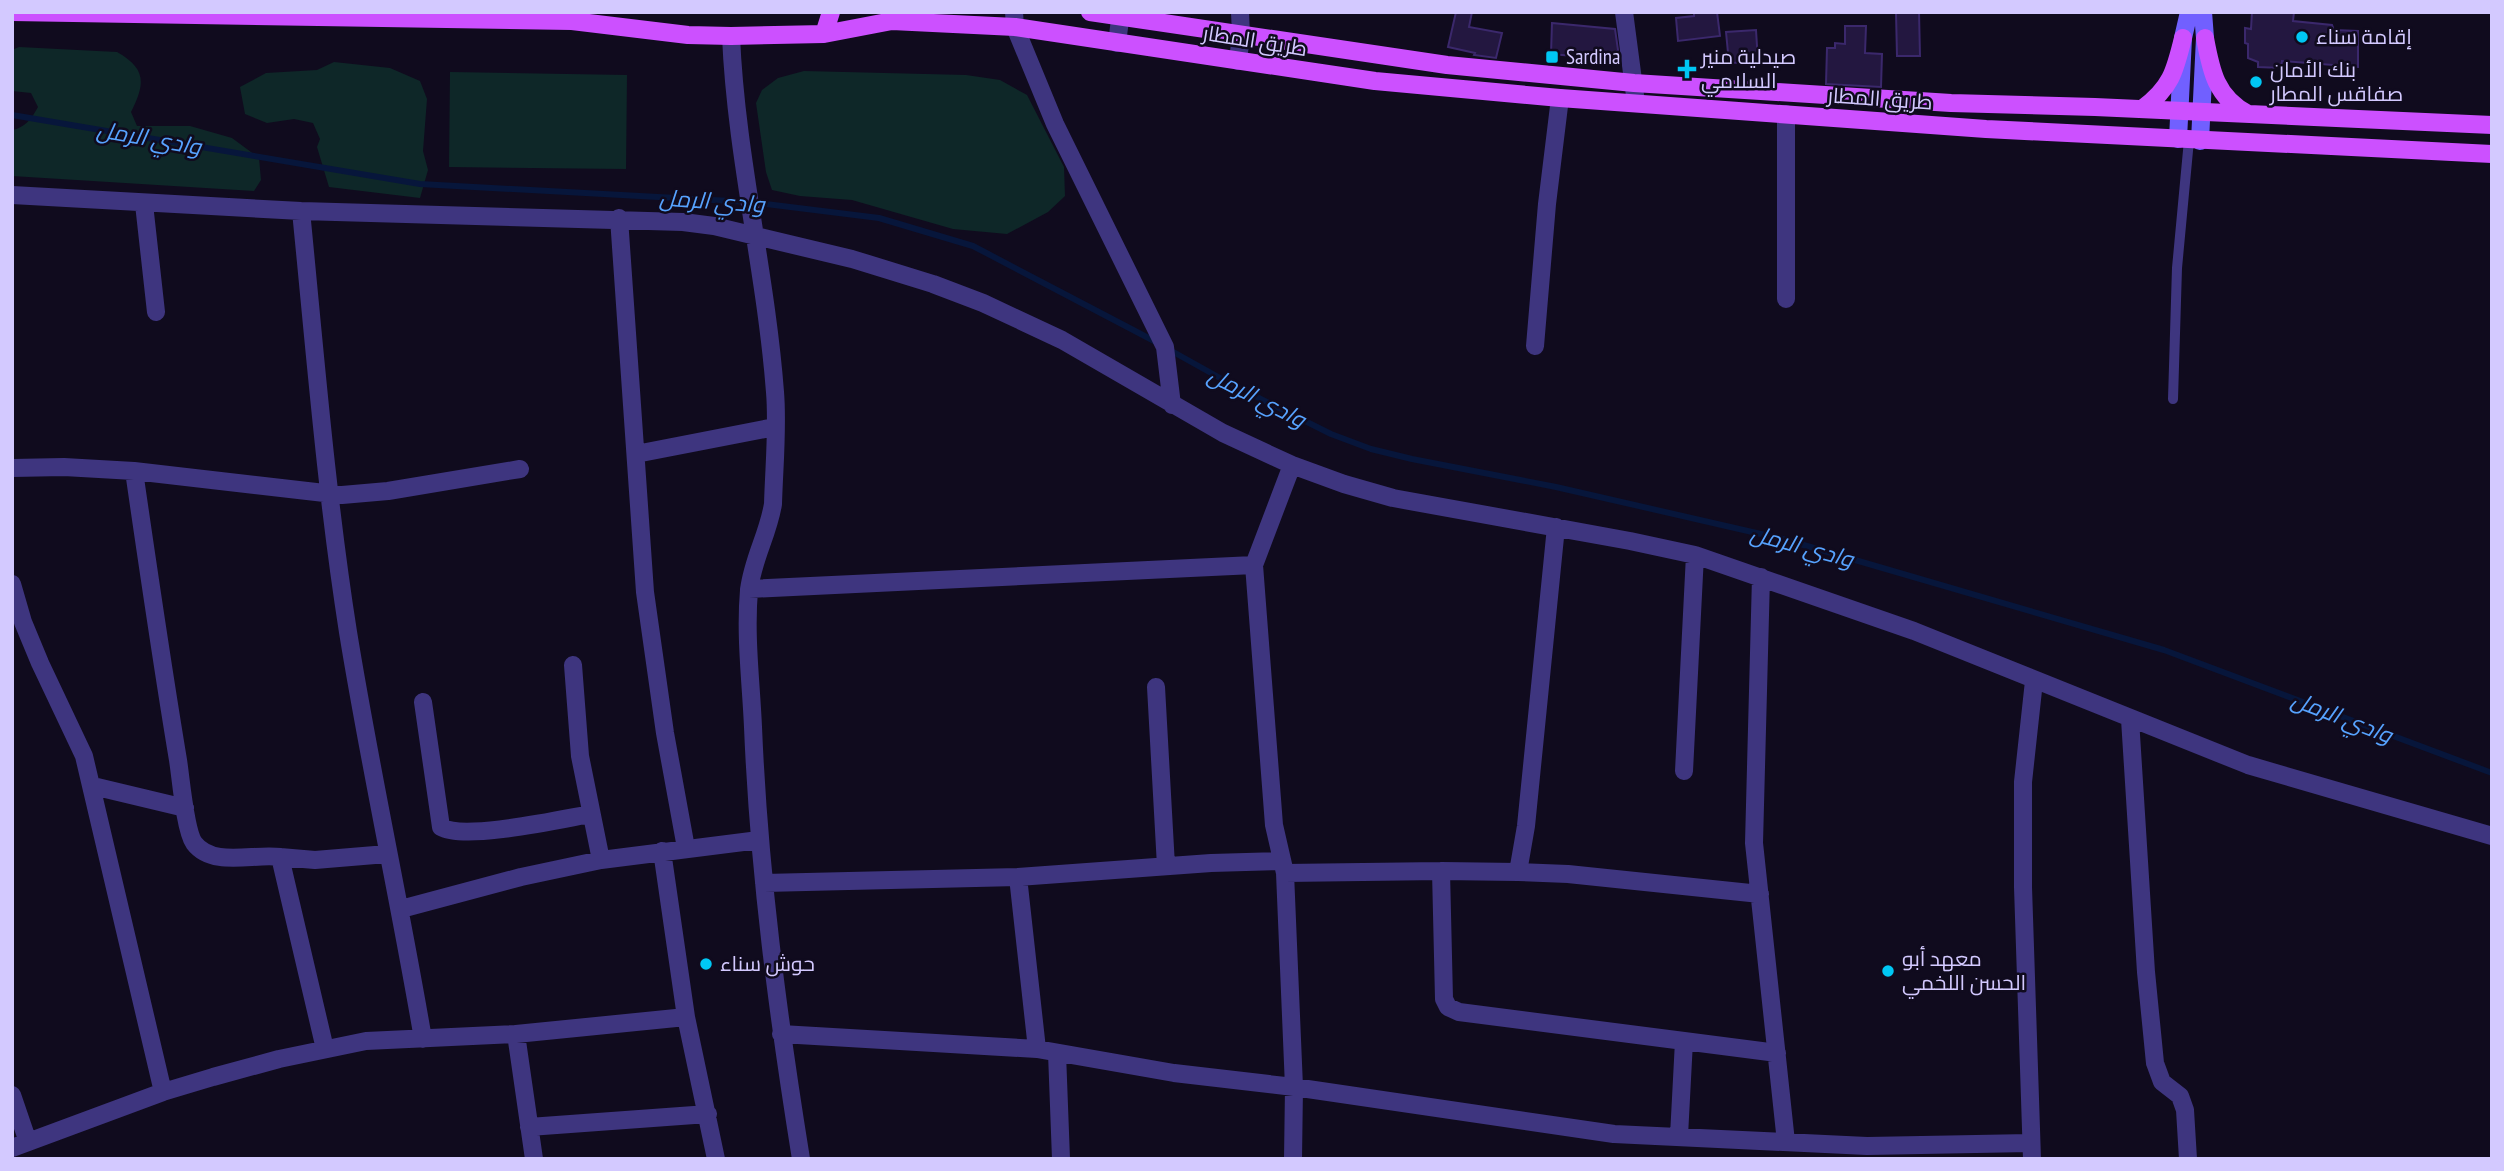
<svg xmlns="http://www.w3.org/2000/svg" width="2504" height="1171" font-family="'PT Sans Narrow',Cairo,sans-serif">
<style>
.green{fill:#0e2728}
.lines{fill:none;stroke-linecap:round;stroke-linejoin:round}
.stream{stroke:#07163b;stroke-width:6}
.building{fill:#231740;stroke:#3b286c;stroke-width:2}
.service{stroke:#3e357f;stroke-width:10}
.minor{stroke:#3e357f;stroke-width:18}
.secondary{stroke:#7160ff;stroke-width:18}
.primary{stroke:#cc50ff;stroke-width:18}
.poi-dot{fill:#00c7f4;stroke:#100b1e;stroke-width:2.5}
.labels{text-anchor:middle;stroke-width:5;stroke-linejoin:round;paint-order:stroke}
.poi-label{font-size:21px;fill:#d3c9ff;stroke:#100b1e;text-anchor:start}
.street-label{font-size:21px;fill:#d3c9ff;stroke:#100b1e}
.water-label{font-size:23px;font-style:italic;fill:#57a3ff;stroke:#100b1e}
</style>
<rect width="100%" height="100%" fill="#100b1e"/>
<path class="green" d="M 19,47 L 117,52 C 147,69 145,84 131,112 L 137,126 L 190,126 L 232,138 L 259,158 L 261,180 L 254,191 L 12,176 L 12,130 C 25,128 32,118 38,107 L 31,93 L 12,91 L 12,50 Z
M 334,62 L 390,68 L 420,81 L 427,99 L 423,151 L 428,170 L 420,198 L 329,187 L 317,147 L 320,139 L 313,123 L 294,119 L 267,123 L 245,114 L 240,87 L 266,73 L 317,70 Z
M 804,71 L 966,75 L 1000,80 L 1027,95 L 1064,167 L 1065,196 L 1048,212 L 1007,234 L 953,229 L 852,200 L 800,196 L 772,190 L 766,172 L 756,103 L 762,90 L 778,78 Z
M 450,72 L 627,75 L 626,169 L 449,167 Z"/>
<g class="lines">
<path class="stream" d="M 12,115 L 420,184 L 749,202 L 879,218 L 973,246 L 1158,343
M 1168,349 L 1229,383 L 1331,434 L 1371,449 L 1412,459 L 1556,487 L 1783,539 L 2164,650 L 2492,773"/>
</g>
<path class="building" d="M 1456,12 L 1472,12 L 1469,27 L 1502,33 L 1496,58 L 1474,55 L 1475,53 L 1448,47 Z
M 1694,12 L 1717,12 L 1720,36 L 1678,41 L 1676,18 L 1694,16 Z
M 1896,12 L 1919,12 L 1920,56 L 1897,56 Z
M 2252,12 L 2294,12 L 2293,21 L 2332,25 L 2334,30 L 2358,31 L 2358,67 L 2282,61 L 2281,68 L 2258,67 L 2258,62 L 2248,58 L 2248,44 L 2245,43 L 2245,28 L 2251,29 Z
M 1552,23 L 1615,29 L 1618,50 L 1610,59 L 1551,54 Z
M 1845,26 L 1866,26 L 1865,53 L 1882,54 L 1881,87 L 1826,84 L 1827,48 L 1835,48 L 1835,43 L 1845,44 Z
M 1756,30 L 1758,62 L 1729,63 L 1726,32 Z"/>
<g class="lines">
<path class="service" d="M 2173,399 L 2177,268 L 2189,140"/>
<path class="minor" d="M 1014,12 L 1015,27 L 1055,124 L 1165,347 L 1172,405
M 1624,12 L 1636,103
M 731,36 C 736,156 766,273 775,392 C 778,428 774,467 773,504 C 768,535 753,558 749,590 C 745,636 751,682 753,727 C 759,873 778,1016 801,1159
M 1117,43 L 1121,12
M 1238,61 L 1241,35 L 1240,12
M 1786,114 L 1786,299
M 12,195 L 301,211 L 683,222 L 714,226 L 852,259 L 933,284 L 983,303 L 1062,340 L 1223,433 L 1292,465 L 1344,484 L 1393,498 L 1630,541 L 1695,555 L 1914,631 L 2248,765 L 2492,836
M 144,204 L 156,312
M 301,211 C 315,352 326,492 348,632 C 370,768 400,903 423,1039
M 619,218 L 645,592 L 665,733 L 686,848
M 1535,346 L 1547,204 L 1560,98
M 636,454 L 775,427
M 1292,465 L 1254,565 L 1274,825 L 1285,873 L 1294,1087 L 1293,1159
M 12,468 L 64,467 L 134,471 L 342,495 L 388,491 L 520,469
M 134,471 C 148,568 162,664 178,760 C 181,779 185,830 194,843 C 213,868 254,853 280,857 L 325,1049
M 1761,577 L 1754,843 L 1786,1142
M 12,584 L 23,622 L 40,663 L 84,756 L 163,1092
M 749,589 L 1254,565
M 573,665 L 580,756 L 601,860
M 1156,687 L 1166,866
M 423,702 L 441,827 C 464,841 562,819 591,814
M 2130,719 L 2146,972 L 2155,1063 L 2162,1082 L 2180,1096 L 2185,1110 L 2188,1159
M 1684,771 L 1695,555
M 93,786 L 185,808
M 662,851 L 686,1017 L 716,1159
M 280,857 L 315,860 L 387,854
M 1441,871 L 1444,999 L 1448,1007 L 1459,1012 L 1684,1041 L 1679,1136
M 1518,872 L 1568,874 L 1760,894
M 1285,873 L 1441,871 L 1518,872 L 1526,826 L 1556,527
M 1018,877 L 1211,863 L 1282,861
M 764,883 L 1018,877 L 1037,1049
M 401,909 L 521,877 L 601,860 L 759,840
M 516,1034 L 534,1159
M 781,1034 L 1037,1049 L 1174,1073 L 1294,1087 L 1614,1134 L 1867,1146 L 2030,1143
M 1684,1041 L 1777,1053
M 1057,1053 L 1061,1159
M 12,1095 L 28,1142
M 529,1127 L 708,1114
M 12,1148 L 163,1092 L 213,1077 L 279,1059 L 366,1041 L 516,1034 L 686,1017
M 2032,1159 L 2023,887 L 2023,782 L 2034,681"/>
<path class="secondary" d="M 2178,139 L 2183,38 L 2189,12
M 2200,141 L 2205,38 L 2203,12"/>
<path class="primary" d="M 12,12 L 572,21 L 688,35 L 731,36 L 824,34 L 892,21 L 1015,27 L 1375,81 L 1560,98 L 1986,129 L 2492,154
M 1090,12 L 1447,65 L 1634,83 L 1951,103 L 2095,107 L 2492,125
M 824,34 L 831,12
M 2205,38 C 2211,71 2216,97 2248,114
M 2142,109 C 2171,88 2175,71 2183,38"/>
</g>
<g class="poi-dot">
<circle cx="2302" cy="37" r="7"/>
<rect x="1545" y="50" width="14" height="14" rx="3.5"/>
<path d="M1683.5 58.5h7v7h7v7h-7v7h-7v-7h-7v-7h7z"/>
<circle cx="2256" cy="82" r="7"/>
<circle cx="706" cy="964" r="7"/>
<circle cx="1888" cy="971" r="7"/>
</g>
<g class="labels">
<g class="poi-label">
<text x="2316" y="44">إقامة سناء</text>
<text x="1566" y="64">Sardina</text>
<text x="1701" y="64">صيدلية منير<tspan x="1701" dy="24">السلامي</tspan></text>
<text x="2270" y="77">بنك الأمان<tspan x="2270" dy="24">صفاقس المطار</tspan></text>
<text x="1902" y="966">معهد أبو<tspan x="1902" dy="24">الحسن اللخمي</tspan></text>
<text x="720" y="971">حوش سناء</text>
</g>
<g class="street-label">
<text transform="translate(1255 41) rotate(9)" y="7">طريق المطار</text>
<text transform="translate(1880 99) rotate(4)" y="7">طريق المطار</text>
</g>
<g class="water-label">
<text transform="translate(149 138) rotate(10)" y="8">وادي الرمل</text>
<text transform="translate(712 201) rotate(4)" y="8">وادي الرمل</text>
<text transform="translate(1257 397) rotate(27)" y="8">وادي الرمل</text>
<text transform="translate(1802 546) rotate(15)" y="8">وادي الرمل</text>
<text transform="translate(2342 717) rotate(21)" y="8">وادي الرمل</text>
</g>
</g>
<rect width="2504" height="1171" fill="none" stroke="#d3c9ff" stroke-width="28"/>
</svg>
